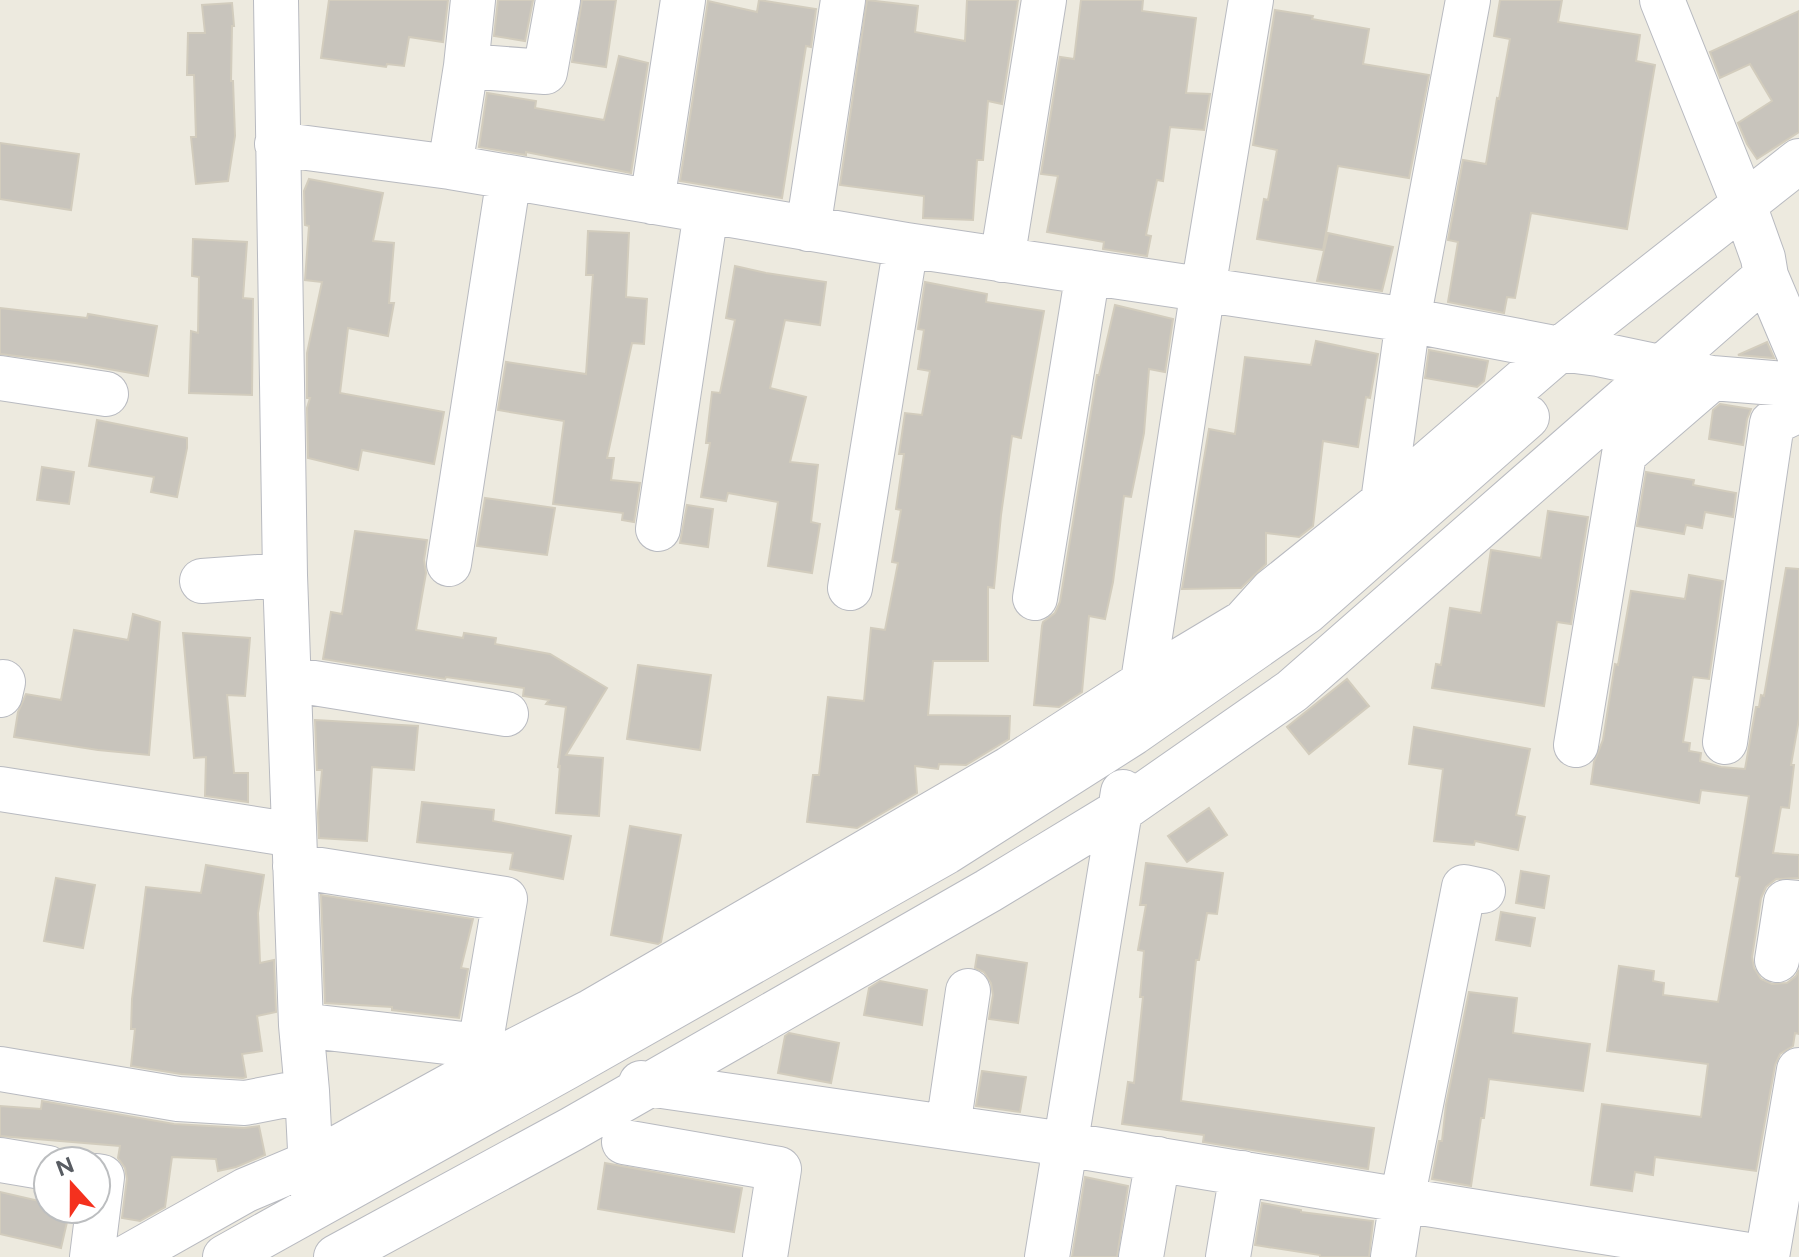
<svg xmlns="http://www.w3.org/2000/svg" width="1799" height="1257" font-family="Figtree,sans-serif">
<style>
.building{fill:#c8c4bc;stroke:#d2ccbd;stroke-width:2}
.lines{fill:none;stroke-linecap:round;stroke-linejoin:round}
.minor-casing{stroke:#b8bac0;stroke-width:46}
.minor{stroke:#fff;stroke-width:44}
</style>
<rect width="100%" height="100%" fill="#edeadf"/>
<path class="building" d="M 329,0 L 448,0 L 443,42 L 409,37 L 404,66 L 387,64 L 386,67 L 321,58 Z
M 498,0 L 533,0 L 525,41 L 494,36 Z
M 582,0 L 616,0 L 606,67 L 572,62 Z
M 759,0 L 816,9 L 811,47 L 806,46 L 782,198 L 680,181 L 708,1 L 757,12 Z
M 867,0 L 918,6 L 915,32 L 965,41 L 967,0 L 1018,0 L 1002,104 L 988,101 L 983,160 L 977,160 L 973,220 L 923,218 L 924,196 L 840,185 Z
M 1081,0 L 1143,0 L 1142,11 L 1196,18 L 1186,93 L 1210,94 L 1204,130 L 1170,127 L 1163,181 L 1157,180 L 1146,235 L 1151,236 L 1147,256 L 1103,249 L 1104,242 L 1047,232 L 1058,176 L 1041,174 L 1060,57 L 1074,59 Z
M 1500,0 L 1562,0 L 1558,22 L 1640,35 L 1636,61 L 1655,65 L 1627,229 L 1531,213 L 1515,298 L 1507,297 L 1504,313 L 1448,302 L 1458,242 L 1448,240 L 1463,160 L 1486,164 L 1497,98 L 1499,99 L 1510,39 L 1494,36 Z
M 232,3 L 234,26 L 232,26 L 231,81 L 233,81 L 235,136 L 228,181 L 196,184 L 191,137 L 196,137 L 194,75 L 187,75 L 188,33 L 205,33 L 202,5 Z
M 1275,10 L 1313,16 L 1312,19 L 1369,29 L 1363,64 L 1429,75 L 1409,178 L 1338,166 L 1323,250 L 1257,239 L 1264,199 L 1268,200 L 1277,150 L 1253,145 Z
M 1799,11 L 1799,132 L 1757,159 L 1747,144 L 1738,123 L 1772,101 L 1750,64 L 1720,78 L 1710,52 Z
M 619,56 L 648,63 L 631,173 L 526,152 L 526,155 L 479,147 L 487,93 L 536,101 L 535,108 L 604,120 Z
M 0,143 L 79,154 L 71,210 L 0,199 Z
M 309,179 L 383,193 L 373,241 L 394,243 L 389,303 L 394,303 L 388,336 L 348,328 L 340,393 L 444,412 L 434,464 L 362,450 L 358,470 L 308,458 L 307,408 L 310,398 L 307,398 L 307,353 L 322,282 L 305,280 L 309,226 L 305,225 L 304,191 Z
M 588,231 L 629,233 L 626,297 L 647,299 L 644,344 L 632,343 L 607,458 L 614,458 L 611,480 L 640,483 L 634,522 L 622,520 L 623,513 L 553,504 L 564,421 L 498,410 L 506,362 L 586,374 L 593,275 L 586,275 Z
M 1328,233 L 1393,247 L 1382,291 L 1317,281 Z
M 193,239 L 247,242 L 243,298 L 253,299 L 252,395 L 189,393 L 191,331 L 198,333 L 199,277 L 192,276 Z
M 735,266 L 766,273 L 826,282 L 820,325 L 785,320 L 770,388 L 806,397 L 790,462 L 818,465 L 811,522 L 820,524 L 812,573 L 768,566 L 778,502 L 728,493 L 726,501 L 701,497 L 710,443 L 706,443 L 712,392 L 720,393 L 735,320 L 726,318 Z
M 925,282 L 987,294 L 986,302 L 1044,311 L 1021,438 L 1012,436 L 1001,515 L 994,588 L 988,587 L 988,661 L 933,661 L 928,715 L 1010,716 L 1009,739 L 966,765 L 939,764 L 938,769 L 915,766 L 917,793 L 857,828 L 807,822 L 813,775 L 819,775 L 828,697 L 864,701 L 871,628 L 885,630 L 898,563 L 892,562 L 901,510 L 896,509 L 904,454 L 899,454 L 905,413 L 922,415 L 930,371 L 918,369 L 924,330 L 918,329 Z
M 1115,305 L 1173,319 L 1165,372 L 1149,369 L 1144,433 L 1131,497 L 1124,496 L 1113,582 L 1105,619 L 1089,616 L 1082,692 L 1059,707 L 1034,705 L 1042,626 L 1043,622 L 1055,613 L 1060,602 L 1097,375 L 1099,375 Z
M 0,308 L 87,318 L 88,314 L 157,326 L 148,376 L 75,363 L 0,354 Z
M 1316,341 L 1378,354 L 1370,398 L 1366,397 L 1358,447 L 1323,441 L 1313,526 L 1299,537 L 1266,533 L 1266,564 L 1241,588 L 1182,589 L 1209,429 L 1235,434 L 1245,357 L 1311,365 Z
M 1767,342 L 1774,358 L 1738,355 Z
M 1429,350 L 1488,361 L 1484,381 L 1477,387 L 1425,378 Z
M 1720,404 L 1751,409 L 1747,419 L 1743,445 L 1709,439 L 1713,410 Z
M 97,420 L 187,438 L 187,448 L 177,497 L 151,492 L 154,477 L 89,466 Z
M 42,467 L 74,472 L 69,504 L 37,500 Z
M 1646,472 L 1694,480 L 1693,485 L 1736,493 L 1733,517 L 1705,512 L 1702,528 L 1686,525 L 1684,534 L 1637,526 Z
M 485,498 L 555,508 L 547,555 L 477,546 Z
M 687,505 L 713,509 L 708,547 L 680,543 Z
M 1548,511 L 1588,517 L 1571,624 L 1557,622 L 1544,706 L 1432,688 L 1436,664 L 1441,665 L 1450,608 L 1481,613 L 1491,550 L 1541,558 Z
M 355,531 L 427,540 L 424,560 L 426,573 L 416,630 L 463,638 L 464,633 L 496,638 L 495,644 L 550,654 L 607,688 L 566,755 L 603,758 L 599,816 L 556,813 L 560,765 L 558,768 L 566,707 L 546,704 L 549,700 L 523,696 L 524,688 L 446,677 L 445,679 L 323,659 L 331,612 L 342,614 Z
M 1786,568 L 1799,569 L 1799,719 L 1791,765 L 1794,765 L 1789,808 L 1781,807 L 1773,853 L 1799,855 L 1799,878 L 1776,879 L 1766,887 L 1761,898 L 1752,957 L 1754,968 L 1761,979 L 1772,984 L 1787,983 L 1796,976 L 1799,970 L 1799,1034 L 1795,1033 L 1793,1046 L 1780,1054 L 1775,1065 L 1756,1171 L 1655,1157 L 1653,1175 L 1635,1172 L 1632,1191 L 1591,1185 L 1602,1104 L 1701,1117 L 1708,1064 L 1607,1051 L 1619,966 L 1654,971 L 1653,981 L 1664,983 L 1663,995 L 1718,1002 L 1740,877 L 1736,876 L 1749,796 L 1701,790 L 1699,803 L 1591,784 L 1594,762 L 1603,740 L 1615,664 L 1618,665 L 1631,591 L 1685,599 L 1689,575 L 1723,581 L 1709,679 L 1693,677 L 1683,742 L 1690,743 L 1689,751 L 1701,753 L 1700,761 L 1721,767 L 1745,769 L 1756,707 L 1759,707 L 1761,695 L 1764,696 Z
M 133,614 L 160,622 L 149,755 L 98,750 L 14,737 L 18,712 L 26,694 L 61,700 L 74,630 L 128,640 Z
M 183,633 L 250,638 L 245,696 L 227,695 L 234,773 L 248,773 L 248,802 L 205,796 L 206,757 L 194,758 Z
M 638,665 L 711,675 L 700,750 L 627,739 Z
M 1347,679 L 1369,706 L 1309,754 L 1287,727 Z
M 315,720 L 418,726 L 414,770 L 372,767 L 367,841 L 319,838 L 318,813 L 322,770 L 317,770 Z
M 1414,727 L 1530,749 L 1516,815 L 1525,817 L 1518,850 L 1475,841 L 1474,845 L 1434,841 L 1443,769 L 1409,764 Z
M 422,802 L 494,810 L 493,821 L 571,836 L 563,879 L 510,869 L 513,853 L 417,842 Z
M 1209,808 L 1227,835 L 1187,862 L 1168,836 Z
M 630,826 L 681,835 L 661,942 L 658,944 L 611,935 Z
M 1146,863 L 1223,873 L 1217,914 L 1207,913 L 1199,960 L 1196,960 L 1181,1101 L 1374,1128 L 1368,1169 L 1203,1142 L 1204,1135 L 1122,1124 L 1128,1082 L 1134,1083 L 1143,997 L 1140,997 L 1144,951 L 1138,950 L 1146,905 L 1140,905 Z
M 206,865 L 264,875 L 258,913 L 260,963 L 274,960 L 276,1012 L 257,1016 L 262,1051 L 242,1054 L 246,1077 L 243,1078 L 181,1074 L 131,1066 L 135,1029 L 131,1029 L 132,999 L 146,887 L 201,893 Z
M 1521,871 L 1549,876 L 1544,908 L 1516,903 Z
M 56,878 L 95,885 L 83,948 L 44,941 Z
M 321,895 L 473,919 L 461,968 L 468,969 L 459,1018 L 392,1010 L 392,1007 L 325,1003 Z
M 1501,912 L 1535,918 L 1530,946 L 1496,940 Z
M 977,955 L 1027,963 L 1018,1023 L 989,1019 L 993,995 L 991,983 L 984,972 L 975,968 Z
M 880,981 L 927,990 L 922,1025 L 864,1015 L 869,988 Z
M 1469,992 L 1517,998 L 1513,1033 L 1590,1044 L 1583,1091 L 1489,1079 L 1484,1118 L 1481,1118 L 1471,1186 L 1432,1179 L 1439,1141 L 1442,1141 L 1446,1105 Z
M 789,1033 L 839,1043 L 831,1083 L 778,1073 L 785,1036 Z
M 982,1071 L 1026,1077 L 1020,1112 L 976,1106 Z
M 42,1101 L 174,1124 L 244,1128 L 259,1126 L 265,1155 L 236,1167 L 218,1171 L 216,1159 L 172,1157 L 165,1207 L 140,1221 L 122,1218 L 127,1179 L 125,1168 L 118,1158 L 120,1146 L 0,1136 L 0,1106 L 41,1109 Z
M 605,1163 L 742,1188 L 734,1232 L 598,1209 Z
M 1085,1177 L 1128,1186 L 1117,1257 L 1072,1257 Z
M 0,1192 L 48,1203 L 48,1209 L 70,1209 L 61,1248 L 0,1234 Z
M 1262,1203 L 1301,1210 L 1301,1212 L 1373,1221 L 1369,1257 L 1320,1257 L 1320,1255 L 1255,1245 Z"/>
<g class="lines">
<g class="minor-casing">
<path id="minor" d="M 276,0 L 285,575 L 301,1025 L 307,1091 L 312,1189
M 1662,0 L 1744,205 L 1763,258 L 1766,276 L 1799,354
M 466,66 L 545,72 L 558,0
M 277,144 L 450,167 L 906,245 L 1408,320 L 1560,349 L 1598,354 L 1712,378 L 1799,385
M 450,167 L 466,66 L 473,0
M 652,202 L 683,0
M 808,229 L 843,0
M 1002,260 L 1044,0
M 0,378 L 106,394
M 1383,502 L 1408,320 L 1468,0
M 658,529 L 706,212
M 449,564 L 509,177
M 202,581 L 285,575
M 850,588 L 906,245
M 1035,598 L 1088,272
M 289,679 L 506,714
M 0,695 L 3,682
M 1140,701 L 1203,289 L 1251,0
M 1725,742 L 1772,423 L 1799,410
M 1576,745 L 1624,454 L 1712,378
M 0,789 L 294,835
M 295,866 L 505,899 L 480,1046
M 1777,960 L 1786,902 L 1799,903
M 301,1025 L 480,1046 L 519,1057
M 0,1069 L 178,1099 L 245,1103 L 307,1091
M 641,1083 L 1064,1144 L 1402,1200 L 1761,1257
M 948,1127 L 968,991
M 624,1142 L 779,1169 L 765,1257
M 0,1160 L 48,1168
M 92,1257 L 102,1177 L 96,1176
M 127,1257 L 246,1190 L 310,1163 L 506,1055 L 592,1011 L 1009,769 L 1144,682 L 1244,622 L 1272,591 L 1383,502 L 1560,349 L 1799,161
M 225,1257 L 567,1067 L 946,852 L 1133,733 L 1306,612 L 1527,417
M 336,1257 L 572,1129 L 988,891 L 1120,811 L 1292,691 L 1766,276
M 1047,1257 L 1123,792
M 1141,1257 L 1158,1159
M 1228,1257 L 1242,1173
M 1393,1257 L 1402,1200 L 1464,887 L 1483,891
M 1767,1257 L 1799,1070"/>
</g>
<use href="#minor" class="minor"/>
</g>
<g transform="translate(72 1185) rotate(339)"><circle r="38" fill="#ffffff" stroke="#bcbec0" stroke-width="2"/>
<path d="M0-6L14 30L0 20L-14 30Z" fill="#f4311e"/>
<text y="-12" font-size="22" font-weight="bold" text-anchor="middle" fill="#585c62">N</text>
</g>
</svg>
